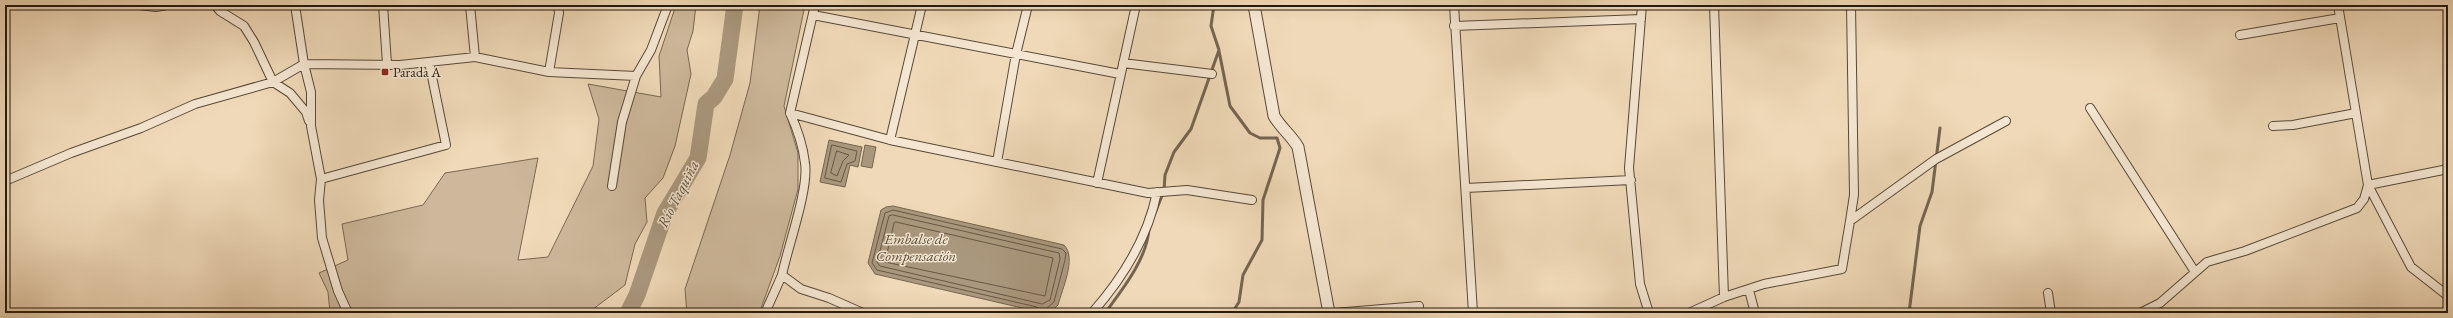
<svg xmlns="http://www.w3.org/2000/svg" width="2453" height="318" font-family="'EB Garamond',serif">
<style>
.green{fill:#cdb89b;stroke:#786854}
.water{fill:#aa987e;stroke:#746551}
.lines{fill:none;stroke-linecap:round;stroke-linejoin:round}
.shore{stroke:#665846;stroke-width:1}
.stream{stroke:#746551;stroke-width:3}
.river{stroke:#aa987e;stroke-width:17}
.minor-casing{stroke:#564938;stroke-width:10}
.tertiary-casing{stroke:#564938;stroke-width:13}
.minor{stroke:#f5e6d1;stroke-width:8}
.tertiary{stroke:#f5e6d1;stroke-width:11}
.poi-dot{fill:#8f2418;stroke:#f5e6d1;stroke-width:1.5}
.labels{text-anchor:middle;stroke-width:3;stroke-linejoin:round;paint-order:stroke}
.poi-label{font-size:14px;fill:#22190d;stroke:#f5e6d1;text-anchor:start}
.water-label{font-size:15px;font-style:italic;fill:#584c3a;stroke:#f5e6d1}
</style>
<rect width="100%" height="100%" fill="#f0d9b8"/>
<filter id="stains"><feTurbulence type="fractalNoise" baseFrequency=".005" numOctaves="4"/><feColorMatrix values="0 0 0 0 .2 0 0 0 0 .09 0 0 0 0 .02 0 0 0 .5 -.17"/></filter>
<radialGradient id="worn" r=".72"><stop offset=".6" stop-color="#630" stop-opacity="0"/><stop offset="1" stop-color="#630" stop-opacity=".3"/></radialGradient>
<path class="green" d="M 676,5 L 696,5 L 693,31 L 687,50 L 691,74 L 675,146 L 663,178 L 645,198 L 647,222 L 635,244 L 625,285 L 588,313 L 330,313 L 328,292 L 319,273 L 348,260 L 342,224 L 423,205 L 445,173 L 538,158 L 518,260 L 548,257 L 593,166 L 599,119 L 588,84 L 661,97 L 659,56 Z
M 760,5 L 805,5 L 784,106 L 798,153 L 798,189 L 780,256 L 760,311 L 687,313 L 685,289 L 730,155 L 750,83 Z"/>
<path class="water" d="M 829,140 L 862,147 L 858,167 L 850,165 L 845,187 L 820,182 Z
M 865,145 L 876,147 L 872,168 L 861,166 Z
M 893,206 L 1064,245 C 1077,258 1062,289 1058,305 L 1053,310 L 1044,313 L 875,274 L 868,263 L 881,210 L 886,207 Z"/>
<g class="lines">
<path class="shore" d="M 832,145 L 857,151 L 855,161 L 847,164 L 841,182 L 825,178 Z
M 837,151 L 849,155 L 843,161 L 837,176 L 831,173 Z
M 893,215 L 1059,253 L 1060,259 L 1050,300 L 1042,304 L 880,266 L 877,262 L 889,216 Z
M 896,222 L 1053,258 L 1045,296 L 885,262 L 894,223 Z
M 1041,313 L 1037,307 L 877,270 L 872,263 L 885,213 L 893,210 L 1062,249 L 1066,253 L 1065,260 L 1054,302 L 1046,309 L 1045,313"/>
<path class="stream" d="M 1219,51 L 1230,106 L 1250,133 L 1260,138 L 1277,138 L 1280,148 L 1263,200 L 1262,240 L 1243,275 L 1239,302 L 1232,313
M 1155,213 L 1164,191 L 1165,175 L 1174,152 L 1191,129 L 1219,50 L 1211,26 L 1214,5
M 1105,313 C 1122,290 1147,259 1149,229
M 1909,313 L 1920,226 L 1932,192 L 1940,128"/>
<path class="river" d="M 628,313 L 637,295 L 665,213 L 698,158 L 706,104 L 714,97 L 725,79 L 735,5"/>
<g class="minor-casing">
<path id="minor" d="M 139,5 L 156,7 L 167,5
M 215,5 L 220,11 L 244,26 L 254,42 L 273,82 L 290,93 L 306,112 L 309,121
M 295,5 L 304,64 L 311,92 L 311,126 L 321,179 L 319,200 L 322,238 L 338,291 L 348,313
M 383,5 L 387,64
M 470,5 L 475,57
M 815,5 L 790,113 C 797,128 803,146 805,163 C 809,189 788,246 782,275 L 801,289 L 829,298 L 863,313
M 1454,5 L 1473,313
M 1642,5 L 1629,168 L 1640,284 L 1649,313
M 1714,5 L 1724,297
M 1851,5 L 1854,195 L 1850,221 L 1936,159 L 2006,121
M 813,15 L 1120,74
M 1454,26 L 1641,19
M 2240,35 L 2340,18
M 1123,63 L 1212,74
M 549,72 L 559,13 L 558,5
M 2090,108 L 2195,272
M 790,113 L 890,140 L 1148,193 L 1187,190 L 1252,200
M 2273,126 L 2293,125 L 2356,113
M 890,140 L 922,5
M 997,162 L 1016,54 L 1028,5
M 2448,169 L 2368,185 L 2411,267 L 2448,296
M 321,179 L 446,145 L 429,62
M 5,181 L 71,153 L 141,128 L 195,104 L 273,82 L 304,64 L 400,65 L 475,57 L 549,72 L 636,76
M 1097,183 L 1136,5
M 612,186 L 622,122 L 636,76 L 651,50 L 668,5
M 1466,188 L 1631,180
M 1749,290 L 1755,313
M 2048,293 L 2051,313
M 765,313 L 782,275
M 1092,313 C 1122,279 1148,237 1157,192
M 1334,313 L 1419,306
M 1689,313 L 1724,297 L 1764,284 L 1842,269 L 1850,221
M 2140,313 L 2160,303 L 2207,262 L 2245,251 L 2357,208 L 2364,199 L 2368,185 L 2338,5"/>
</g>
<g class="tertiary-casing">
<path id="tertiary" d="M 1254,5 L 1274,116 C 1281,128 1291,135 1298,147 L 1329,313"/>
</g>
<use href="#minor" class="minor"/>
<use href="#tertiary" class="tertiary"/>
</g>
<rect class="poi-dot" x="381" y="68" width="8" height="8" rx="2"/>
<g class="labels">
<g class="poi-label">
<text x="393" y="77">Parada A</text>
</g>
<g class="water-label">
<text transform="translate(678 194) rotate(-63)" y="5">Río Taquiña</text>
<text x="916" y="244">Embalse de<tspan x="916" dy="17">Compensación</tspan></text>
</g>
</g>
<rect width="2453" height="318" fill="none" stroke="#f0d9b8" stroke-width="20"/>
<rect x="6" y="6" width="2441" height="306" fill="none" stroke="#22190d" stroke-width="2"/>
<rect x="10" y="10" width="2433" height="298" fill="none" stroke="#22190d"/>
<rect width="100%" height="100%" filter="url(#stains)"/>
<rect width="100%" height="100%" fill="url(#worn)"/>
</svg>
